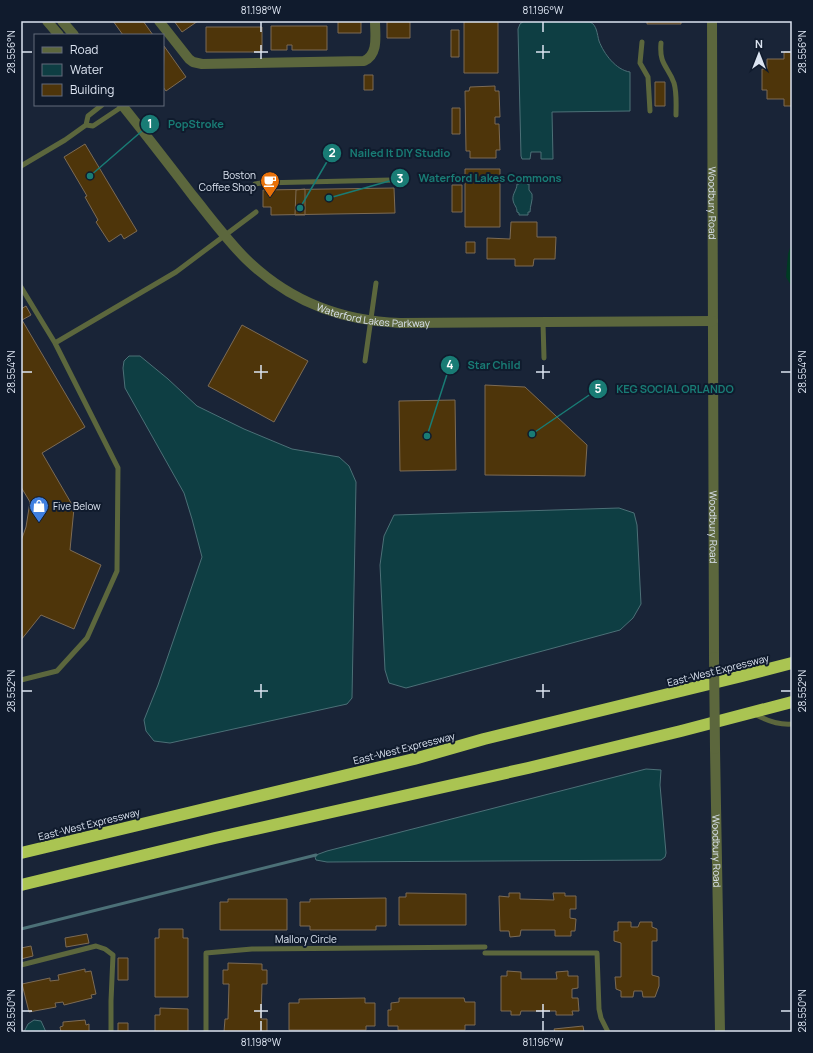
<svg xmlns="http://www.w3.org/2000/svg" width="813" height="1053" font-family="Manrope,sans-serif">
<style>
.green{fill:#003b23}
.water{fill:#0e3e43;stroke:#4c7077}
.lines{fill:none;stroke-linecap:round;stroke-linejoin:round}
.stream{stroke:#4c7077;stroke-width:3}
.building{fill:#4e350a;stroke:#7c6b55}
.service{stroke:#5c673d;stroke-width:5}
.minor{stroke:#5c673d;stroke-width:10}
.tertiary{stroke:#5c673d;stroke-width:10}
.motorway{stroke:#aac452;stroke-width:12}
.tertiary-bridge{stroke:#5c673d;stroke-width:10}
.ticks{fill:none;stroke:#dce4f1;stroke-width:1.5}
.labels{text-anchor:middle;stroke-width:4;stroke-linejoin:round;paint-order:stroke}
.poi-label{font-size:10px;fill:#dce4f1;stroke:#101b2d;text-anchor:end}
.street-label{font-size:10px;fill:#dce4f1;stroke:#101b2d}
.leader{fill:none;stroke:#197c75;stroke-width:1.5}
.callout-dot{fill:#197c75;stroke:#101b2d;stroke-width:1.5}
.mark-label{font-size:12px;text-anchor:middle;font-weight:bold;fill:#fff}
.callout-label{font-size:11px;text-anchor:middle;font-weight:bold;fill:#197c75;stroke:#101b2d;stroke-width:4;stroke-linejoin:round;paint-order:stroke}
.neatline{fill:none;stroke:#dce4f1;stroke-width:1.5}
.ticks-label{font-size:10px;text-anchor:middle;fill:#dce4f1}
</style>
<rect width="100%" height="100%" fill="#192437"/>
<path class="green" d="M 792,242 L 792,287 L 786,277 L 788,254 Z"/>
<path class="water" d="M 524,21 L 590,22 C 597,25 597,34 599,41 C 604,54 616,70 630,72 L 630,111 L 552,112 L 553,159 L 541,159 L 541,152 L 531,152 L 530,159 L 522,159 L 521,156 L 518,29 L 520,24 Z
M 527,181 L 527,184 L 529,184 L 529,190 L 532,194 C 533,201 530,205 530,212 L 528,212 L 528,215 L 519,215 L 519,213 L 517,212 C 517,206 514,206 513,200 C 512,194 517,190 517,184 L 519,184 L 519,182 Z
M 129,356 L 140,356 L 168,379 L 197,406 L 244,429 L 292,449 L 339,457 L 349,466 L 356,482 L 352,698 L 347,704 L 170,743 L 154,741 L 146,731 L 144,720 L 158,685 L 202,557 L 192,519 L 184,493 L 125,388 L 123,368 L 124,361 Z
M 619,508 L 634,513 L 637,525 L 641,604 L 633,618 L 620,630 L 406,688 L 389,683 L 385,670 L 380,565 L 384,536 L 394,515 Z
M 646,769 L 661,770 L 660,785 L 666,853 L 665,857 L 661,860 L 327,862 L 316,860 L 315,857 L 316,855 L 327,851 Z
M 34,1020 L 41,1021 L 46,1032 L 24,1032 L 28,1024 Z"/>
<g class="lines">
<path class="stream" d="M 21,929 L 316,855"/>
</g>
<path class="building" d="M 113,21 L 143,21 L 153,35 L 123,35 Z
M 174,21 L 198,21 L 182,32 Z
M 338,21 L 361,21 L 361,33 L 338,33 Z
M 387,21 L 410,21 L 410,38 L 387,38 Z
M 464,21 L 498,21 L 498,73 L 464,73 Z
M 647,21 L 681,21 L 681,24 L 647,24 Z
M 271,26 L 327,26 L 327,50 L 292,50 L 292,45 L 287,45 L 287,50 L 271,50 Z
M 206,27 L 262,27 L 262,52 L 206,52 Z
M 451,30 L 459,30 L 459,57 L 451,57 Z
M 164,46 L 186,77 L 166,91 L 163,87 Z
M 784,52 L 792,52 L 792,106 L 784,106 L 784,99 L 767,99 L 767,90 L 762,90 L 762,69 L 767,69 L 767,59 L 784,59 Z
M 364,75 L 373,75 L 373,90 L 364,90 Z
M 655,82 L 665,82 L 665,106 L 655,106 Z
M 495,86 L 495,91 L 499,91 L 500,117 L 495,117 L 495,124 L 499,124 L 500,150 L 496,150 L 496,158 L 470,158 L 470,151 L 466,151 L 465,91 L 469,91 L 470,87 Z
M 452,108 L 460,108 L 460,134 L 452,134 Z
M 85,144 L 137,231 L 124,239 L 121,234 L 109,242 L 96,222 L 98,220 L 85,197 L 87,196 L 64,157 Z
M 465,169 L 500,169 L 500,227 L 465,227 Z
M 452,185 L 462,185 L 462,212 L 452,212 Z
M 394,188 L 395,213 L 271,215 L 271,207 L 263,207 L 263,190 Z
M 305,189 L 305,215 L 295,215 L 296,190 Z
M 511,222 L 537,222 L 537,237 L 556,237 L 555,259 L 534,259 L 533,266 L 515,266 L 515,259 L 487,259 L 487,238 L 510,239 Z
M 466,242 L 475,242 L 475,253 L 466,253 Z
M 26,306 L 31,315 L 22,320 L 85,427 L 42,453 L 74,508 L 70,550 L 101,565 L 74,629 L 41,615 L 21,640 L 21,541 L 26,527 L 30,502 L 21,487 L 21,309 Z
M 242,325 L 308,361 L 274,422 L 208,386 Z
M 485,385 L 525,387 L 587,445 L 585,476 L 485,475 Z
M 455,400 L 456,470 L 400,471 L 399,401 Z
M 406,893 L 466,894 L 466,925 L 399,925 L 399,897 L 406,897 Z
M 509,893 L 520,893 L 520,899 L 554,900 L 553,893 L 565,893 L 565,896 L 576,896 L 576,909 L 570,909 L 570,918 L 576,919 L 575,931 L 571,931 L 571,936 L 555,936 L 555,930 L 521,930 L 520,936 L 510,937 L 509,931 L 500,931 L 499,896 L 509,897 Z
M 386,898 L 386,926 L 376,926 L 376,930 L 310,930 L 310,926 L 300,926 L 300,902 L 310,902 L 310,899 Z
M 228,899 L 287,899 L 287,930 L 220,930 L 220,902 L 228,902 Z
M 618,922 L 631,922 L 631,927 L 638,927 L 640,922 L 652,922 L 652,927 L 657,929 L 657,941 L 652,941 L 652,975 L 659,977 L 659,986 L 655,997 L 643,997 L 642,991 L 634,991 L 633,997 L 621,997 L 621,991 L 616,989 L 615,977 L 621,977 L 621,943 L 614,941 L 614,931 L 618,931 Z
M 159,929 L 183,929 L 183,938 L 188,938 L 188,997 L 155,997 L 155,938 L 159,938 Z
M 87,934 L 89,943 L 66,947 L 65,938 Z
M 31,946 L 33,956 L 21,959 L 21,948 Z
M 118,958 L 128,958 L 128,980 L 118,980 Z
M 228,963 L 262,964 L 262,970 L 267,970 L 267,984 L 262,984 L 261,1019 L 267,1019 L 267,1032 L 224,1032 L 225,1019 L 228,1019 L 229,984 L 223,984 L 223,970 L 228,970 Z
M 85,969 L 85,972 L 91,971 L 96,994 L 91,995 L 92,998 L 64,1005 L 63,1002 L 55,1003 L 56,1007 L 29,1012 L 22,984 L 50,978 L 50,981 L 59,980 L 58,975 Z
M 507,971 L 521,972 L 521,979 L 557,979 L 556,972 L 568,971 L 568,976 L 578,976 L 578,988 L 572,989 L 572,998 L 578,998 L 579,1011 L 572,1011 L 573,1015 L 556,1015 L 556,1011 L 521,1011 L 520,1015 L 511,1015 L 511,1011 L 501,1011 L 501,976 L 507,976 Z
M 365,998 L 365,1003 L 375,1003 L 375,1026 L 366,1026 L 366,1030 L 289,1030 L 289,1003 L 299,1003 L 299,999 Z
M 399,998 L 464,998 L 465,1002 L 475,1002 L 475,1025 L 465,1025 L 465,1030 L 398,1030 L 398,1026 L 388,1026 L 388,1010 L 391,1010 L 391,1003 L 399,1002 Z
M 160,1008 L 188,1009 L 188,1032 L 155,1032 L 155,1015 L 160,1015 Z
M 85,1020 L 86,1025 L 89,1024 L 89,1032 L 61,1032 L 60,1027 L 63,1026 L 63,1022 Z
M 118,1023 L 128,1023 L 128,1032 L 118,1032 Z
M 583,1026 L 584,1032 L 555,1032 L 554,1029 Z"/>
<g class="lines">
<path class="service" d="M 642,42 L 640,63 L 648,77 L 650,111
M 661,43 C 659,65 668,66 674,83 C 677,93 676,105 676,115
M 86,125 L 93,126 L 123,106
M 21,166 L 65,140 L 86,125 L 88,116 L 102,105
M 255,184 L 261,183 L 391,180 L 399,183
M 21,287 L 55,343 L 118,468 L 117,571 L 87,638 L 57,671 L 21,680
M 543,323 L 544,358
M 55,343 L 176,272 L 256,212
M 365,361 L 376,283
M 755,714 C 767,721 778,725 792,724
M 485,953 L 597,953 L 599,1009 L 601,1018 L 608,1032
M 21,965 L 96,946 L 105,949 L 113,955 L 111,1001 L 111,1032
M 206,1032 L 206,953 L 252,949 L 485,947"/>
<path class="minor" d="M 159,21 L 189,59 L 193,62 L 202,64 L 364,61 C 379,54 375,35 375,21"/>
<g class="tertiary">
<path d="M 47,21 L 59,35"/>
<path d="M 62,21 L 74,35"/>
<path id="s1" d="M 712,21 L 714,657"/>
<path id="s2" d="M 122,105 C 146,135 170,166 193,196 C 210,217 227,240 246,259 C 289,301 340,321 400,323 L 713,321"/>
<path id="s3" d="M 715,749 L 720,1032"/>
</g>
<path class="motorway" d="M 21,853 L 414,759 L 484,739 L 742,676 L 792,663
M 21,885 L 215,838 L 528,768 L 681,731 L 792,702"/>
<path class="tertiary-bridge" d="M 714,657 L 715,749"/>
</g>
<path class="ticks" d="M 261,22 L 261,32M 543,22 L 543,32M 261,45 L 261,59M 543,45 L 543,59M 22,52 L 32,52M 254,52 L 268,52M 536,52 L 550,52M 781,52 L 791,52M 261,365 L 261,379M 543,365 L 543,379M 22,372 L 32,372M 254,372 L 268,372M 536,372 L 550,372M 781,372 L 791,372M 261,684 L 261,698M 543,684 L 543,698M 22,691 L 32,691M 254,691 L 268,691M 536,691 L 550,691M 781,691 L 791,691M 261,1004 L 261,1018M 543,1004 L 543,1018M 22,1011 L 32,1011M 254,1011 L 268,1011M 536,1011 L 550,1011M 781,1011 L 791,1011M 261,1021 L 261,1031M 543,1021 L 543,1031"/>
<defs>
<g id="cafe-pin" transform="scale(1)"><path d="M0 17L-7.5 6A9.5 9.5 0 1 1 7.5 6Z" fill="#e8710a" stroke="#101b2d"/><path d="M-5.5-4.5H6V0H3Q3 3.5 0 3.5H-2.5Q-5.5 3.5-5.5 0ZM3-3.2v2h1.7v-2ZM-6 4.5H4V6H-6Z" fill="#fff"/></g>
<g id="shop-pin" transform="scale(1)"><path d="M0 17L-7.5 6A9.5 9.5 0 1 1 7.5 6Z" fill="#3f7fe0" stroke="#101b2d"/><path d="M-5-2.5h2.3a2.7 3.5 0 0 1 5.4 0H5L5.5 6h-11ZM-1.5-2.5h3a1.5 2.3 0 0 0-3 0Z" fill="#fff"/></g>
</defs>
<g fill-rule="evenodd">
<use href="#cafe-pin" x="270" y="181"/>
<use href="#shop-pin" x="39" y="506"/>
</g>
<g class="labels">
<g class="poi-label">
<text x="256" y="179">Boston<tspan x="256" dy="12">Coffee Shop</tspan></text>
<text x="53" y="510" text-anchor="start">Five Below</text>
</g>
<g class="street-label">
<text dy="4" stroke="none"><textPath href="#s1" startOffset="182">Woodbury Road</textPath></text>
<text dy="4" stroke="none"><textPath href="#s2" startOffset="341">Waterford Lakes Parkway</textPath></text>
<text dy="4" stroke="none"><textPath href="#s1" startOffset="506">Woodbury Road</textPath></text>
<text transform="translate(718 670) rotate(-14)" y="4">East-West Expressway</text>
<text transform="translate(404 748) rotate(-14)" y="4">East-West Expressway</text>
<text transform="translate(89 824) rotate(-14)" y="4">East-West Expressway</text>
<text dy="4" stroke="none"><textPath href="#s3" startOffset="102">Woodbury Road</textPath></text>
<text x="306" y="943">Mallory Circle</text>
</g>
</g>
<path class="leader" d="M90 176L150 124M300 208L332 153M329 198L400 178M427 436L450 365M532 434L598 389"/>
<g class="callout-dot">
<circle cx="90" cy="176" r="4"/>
<circle cx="300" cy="208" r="4"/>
<circle cx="329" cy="198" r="4"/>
<circle cx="427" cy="436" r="4"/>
<circle cx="532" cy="434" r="4"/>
<circle cx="150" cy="124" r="10"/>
<circle cx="332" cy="153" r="10"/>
<circle cx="400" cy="178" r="10"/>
<circle cx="450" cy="365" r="10"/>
<circle cx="598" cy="389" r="10"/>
</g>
<g class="mark-label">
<text x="150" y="128">1</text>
<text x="332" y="157">2</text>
<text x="400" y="183">3</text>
<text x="450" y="369">4</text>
<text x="598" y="393">5</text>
</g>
<g class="callout-label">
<text x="196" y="128">PopStroke</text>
<text x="400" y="157">Nailed It DIY Studio</text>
<text x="490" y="182">Waterford Lakes Commons</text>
<text x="494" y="369">Star Child</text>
<text x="675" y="393">KEG SOCIAL ORLANDO</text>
</g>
<rect width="813" height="1053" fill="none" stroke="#101b2d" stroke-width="44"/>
<rect x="34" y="34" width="130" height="72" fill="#101b2d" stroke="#626b7b"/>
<rect x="42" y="47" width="20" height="6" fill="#5c673d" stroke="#626b7b"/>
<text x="70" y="54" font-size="12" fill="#dce4f1">Road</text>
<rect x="42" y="64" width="20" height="12" fill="#0e3e43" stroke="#626b7b"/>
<text x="70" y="74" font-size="12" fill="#dce4f1">Water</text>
<rect x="42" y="84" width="20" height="12" fill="#4e350a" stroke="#626b7b"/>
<text x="70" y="94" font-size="12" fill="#dce4f1">Building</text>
<g transform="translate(759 54)" stroke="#101b2d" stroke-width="3" paint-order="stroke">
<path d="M0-3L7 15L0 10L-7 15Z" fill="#dce4f1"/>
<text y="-6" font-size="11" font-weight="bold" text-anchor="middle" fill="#dce4f1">N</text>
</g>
<rect x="22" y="22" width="769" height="1009" class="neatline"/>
<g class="ticks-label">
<text x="261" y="14">81.198°W</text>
<text x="543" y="14">81.196°W</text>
<text transform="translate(11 52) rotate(-90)" y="4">28.556°N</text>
<text transform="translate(802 52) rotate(-90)" y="4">28.556°N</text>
<text transform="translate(11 372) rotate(-90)" y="4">28.554°N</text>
<text transform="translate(802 372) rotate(-90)" y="4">28.554°N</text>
<text transform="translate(11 691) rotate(-90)" y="4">28.552°N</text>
<text transform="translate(802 691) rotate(-90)" y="4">28.552°N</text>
<text transform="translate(11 1011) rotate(-90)" y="4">28.550°N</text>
<text transform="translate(802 1011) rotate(-90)" y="4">28.550°N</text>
<text x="261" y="1046">81.198°W</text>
<text x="543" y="1046">81.196°W</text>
</g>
</svg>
